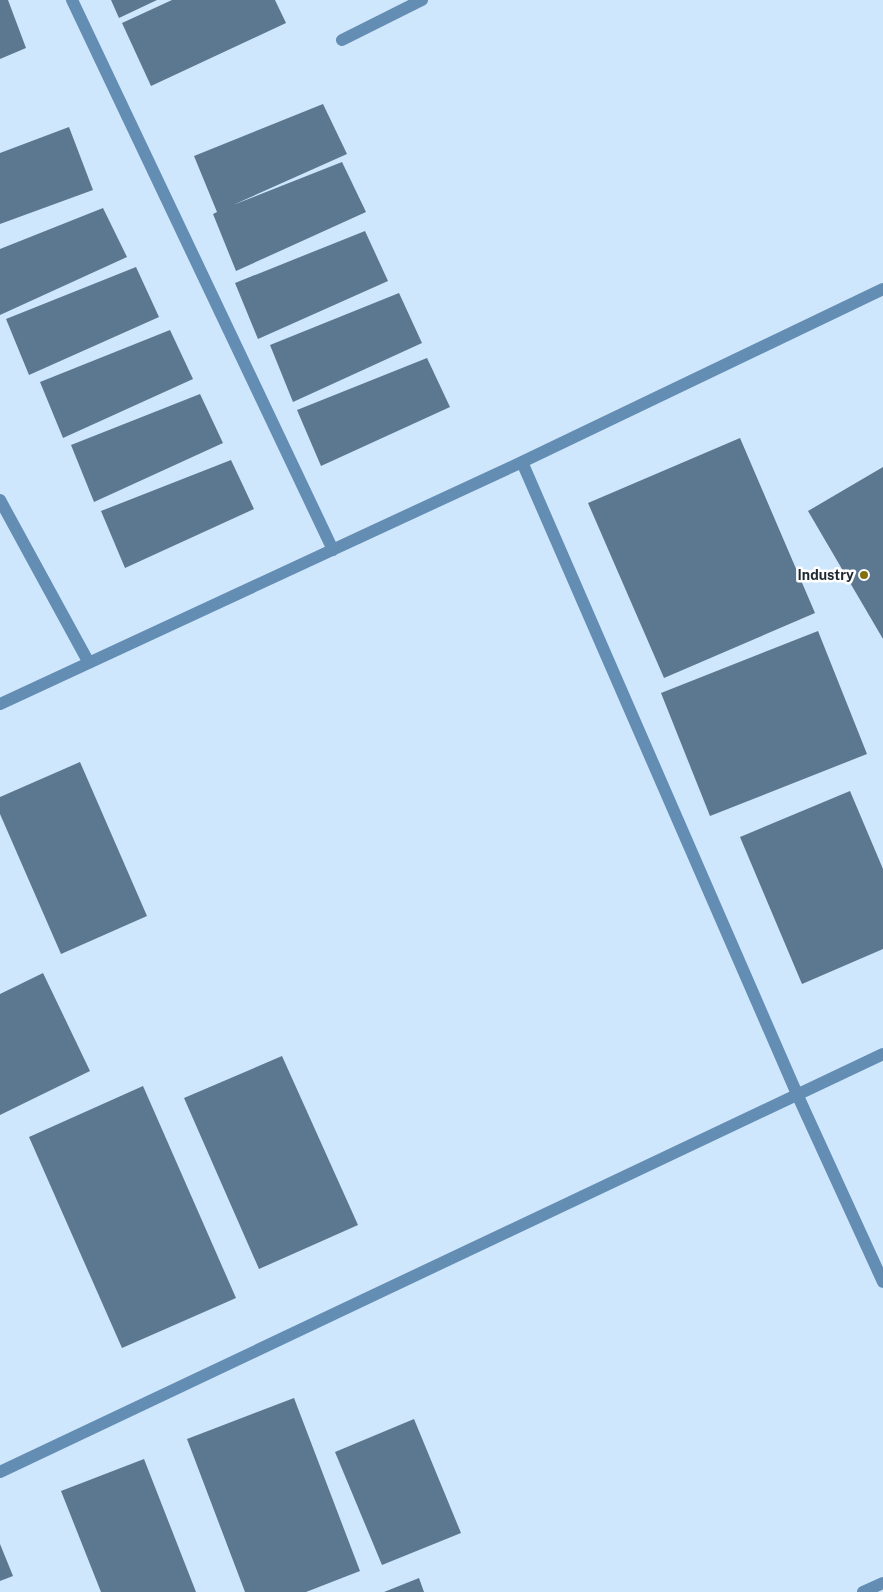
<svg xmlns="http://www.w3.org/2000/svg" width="883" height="1592" font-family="'Public Sans',sans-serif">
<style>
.building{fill:#5c7890}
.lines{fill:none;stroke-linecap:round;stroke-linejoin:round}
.minor{stroke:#638db2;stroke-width:12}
.poi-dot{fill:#836f0d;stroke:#fff;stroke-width:2}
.labels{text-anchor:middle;stroke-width:5;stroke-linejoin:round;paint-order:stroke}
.poi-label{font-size:14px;font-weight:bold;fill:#1d2832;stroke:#fff;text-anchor:end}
</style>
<rect width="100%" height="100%" fill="#cfe7fd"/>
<path class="building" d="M 0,0 L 8,0 L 26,48 L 0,59 Z
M 111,0 L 157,0 L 119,18 Z
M 172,0 L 275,0 L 286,23 L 151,86 L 122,23 Z
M 323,104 L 347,154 L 233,205 L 342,162 L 366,212 L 236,271 L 213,214 L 217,212 L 194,156 Z
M 69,127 L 93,190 L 0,224 L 0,153 Z
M 103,208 L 127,257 L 0,315 L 0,249 Z
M 365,231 L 388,281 L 258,339 L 235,283 Z
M 136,267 L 159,317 L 29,375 L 6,319 Z
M 399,293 L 422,343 L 293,402 L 270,345 Z
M 170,330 L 193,379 L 63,438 L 40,382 Z
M 427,358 L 450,407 L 321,466 L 297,410 Z
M 200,394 L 223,443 L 94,502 L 71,445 Z
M 740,438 L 815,613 L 664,678 L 588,503 Z
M 231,460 L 254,509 L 125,568 L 101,511 Z
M 883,467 L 883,639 L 808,511 Z
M 818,631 L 867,754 L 710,816 L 661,693 Z
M 80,762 L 147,916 L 61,954 L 0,814 L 0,797 Z
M 850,791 L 883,869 L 883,949 L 802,984 L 740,837 Z
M 43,973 L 90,1071 L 0,1115 L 0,994 Z
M 282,1056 L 358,1225 L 259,1269 L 184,1098 Z
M 143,1086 L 236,1298 L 122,1348 L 29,1137 Z
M 294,1398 L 360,1571 L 306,1592 L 245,1592 L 187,1439 Z
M 414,1419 L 461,1533 L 382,1565 L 335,1452 Z
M 144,1459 L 196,1592 L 101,1592 L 61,1491 Z
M 0,1544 L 13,1576 L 0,1581 Z
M 419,1578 L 424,1592 L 384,1592 Z"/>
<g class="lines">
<path class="minor" d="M 72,0 L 333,550
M 342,40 L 422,0
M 522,462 L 797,1094 L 883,1282
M 0,500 L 89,663
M 0,704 L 522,462 L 883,289
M 0,1472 L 883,1054
M 863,1592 L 883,1583"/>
</g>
<circle class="poi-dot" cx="864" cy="575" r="5"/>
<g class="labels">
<g class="poi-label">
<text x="854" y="580">Industry</text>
</g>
</g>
</svg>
